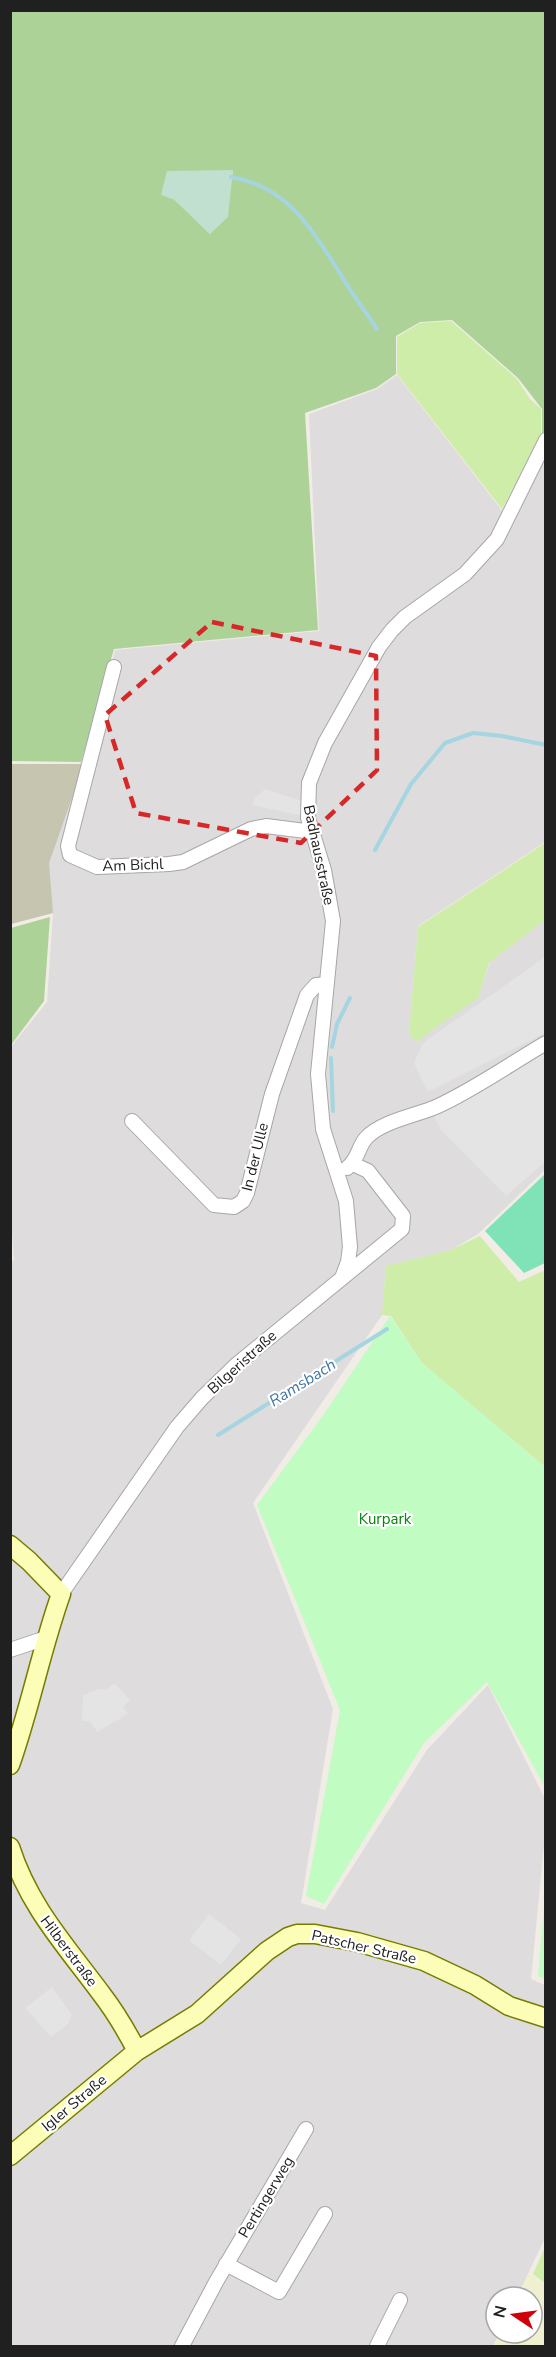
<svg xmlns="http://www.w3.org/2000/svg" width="556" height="2357" font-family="'Nunito Sans',sans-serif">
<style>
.residential{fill:#dedcdc}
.construction{fill:#c6c5b0}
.farmland{fill:#eff0d0}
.grass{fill:#cdeda9}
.forest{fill:#acd298;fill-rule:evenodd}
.wetland{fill:#c1e0d0}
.park{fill:#c1fcc3}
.pitch{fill:#80e3b8}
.parking{fill:#e4e4e4}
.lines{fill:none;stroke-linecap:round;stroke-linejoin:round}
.stream{stroke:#a4d5e0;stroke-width:4}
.street-casing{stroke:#a7a7a7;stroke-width:16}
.secondary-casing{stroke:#757d00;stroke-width:21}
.street{stroke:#fff;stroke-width:14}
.secondary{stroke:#fcfdb7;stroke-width:18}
.marked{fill:none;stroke:#d62828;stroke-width:4.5;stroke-dasharray:12 8;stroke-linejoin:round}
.labels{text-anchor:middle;stroke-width:4.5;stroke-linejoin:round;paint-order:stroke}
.street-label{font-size:15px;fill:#202020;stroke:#fff}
.park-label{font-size:15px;fill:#06850b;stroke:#fff}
.water-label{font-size:16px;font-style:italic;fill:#4177a5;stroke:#fff}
</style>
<rect width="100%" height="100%" fill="#f1ece5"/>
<path class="residential" d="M 397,375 L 503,512 L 545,431 L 545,842 L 418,926 L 409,1034 L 416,1042 L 478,997 L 490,962 L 545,919 L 545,1170 L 478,1234 L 451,1250 L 386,1266 L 382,1315 L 253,1503 L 333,1709 L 301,1903 L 325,1910 L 427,1750 L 488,1685 L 545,1799 L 545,1835 L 531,1979 L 545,1985 L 545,2238 L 517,2297 L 496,2297 L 496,2333 L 499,2333 L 493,2346 L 11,2346 L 10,1262 L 14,1260 L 10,1209 L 10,1048 L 47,1002 L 53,913 L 11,924 L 11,764 L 84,764 L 115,650 L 319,631 L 309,414 L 377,389 Z"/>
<path class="construction" d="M 11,764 L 84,764 L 49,863 L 53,913 L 11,924 Z"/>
<path class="farmland" d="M 529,2273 L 545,2285 L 545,2346 L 493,2346 L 500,2333 L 532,2333 L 532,2297 L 517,2297 Z"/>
<path class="grass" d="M 451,321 L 517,379 L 530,399 L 541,409 L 541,437 L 502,509 L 397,374 L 397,337 L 420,323 Z
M 545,843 L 545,920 L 489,963 L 478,998 L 416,1042 L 409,1034 L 418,927 Z
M 480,1236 L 519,1282 L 545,1270 L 545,1467 L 422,1363 L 391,1316 L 382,1315 L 386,1266 L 451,1250 Z
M 545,2247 L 545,2283 L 533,2274 Z"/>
<path class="forest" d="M 11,11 L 545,11 L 546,429 L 542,435 L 542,409 L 518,378 L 452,320 L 420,322 L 396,336 L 396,374 L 376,388 L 305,413 L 318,630 L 114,649 L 81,762 L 11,761 ZM 233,171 L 231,177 L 210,234 L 175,200 Z
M 50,917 L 44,1001 L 11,1045 L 11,928 Z"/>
<path class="wetland" d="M 233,170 L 228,217 L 210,234 L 175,200 L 161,195 L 167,171 Z"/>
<path class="park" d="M 390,1316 L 422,1363 L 545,1467 L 545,1787 L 487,1682 L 424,1743 L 324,1904 L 306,1896 L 340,1710 L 257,1505 L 322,1417 Z
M 545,1895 L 545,1979 L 538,1976 Z"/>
<path class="pitch" d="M 545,1174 L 545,1263 L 524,1273 L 485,1231 Z"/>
<path class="parking" d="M 265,789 L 302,801 L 303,816 L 252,805 L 255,798 Z
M 545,957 L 545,1033 L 428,1092 L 414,1063 L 423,1043 Z
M 545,1049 L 545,1162 L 506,1196 L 442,1131 L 432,1113 Z
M 114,1683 L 130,1700 L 123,1707 L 128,1714 L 97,1732 L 90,1721 L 82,1721 L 83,1695 L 98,1689 L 107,1689 Z
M 209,1914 L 241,1939 L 221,1965 L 189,1940 Z
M 52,1987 L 72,2015 L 68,2024 L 51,2037 L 25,2008 Z"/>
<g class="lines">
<path class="stream" d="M 231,177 C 289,187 312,230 341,275 C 352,294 365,311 377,329
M 375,850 L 411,784 L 445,743 L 473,733 L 502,736 L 546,745
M 332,1047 L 337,1024 L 350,998
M 331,1058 L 333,1111
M 218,1435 L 387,1329"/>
<g class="street-casing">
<path id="street" d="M 114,667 L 68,846 L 70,855 L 97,867 L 169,864 L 183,862 L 251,829 L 266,826 L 313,832
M 132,1121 L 214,1205 L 234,1207 L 243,1201 L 247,1193 L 272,1094 L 307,995 L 316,985 L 327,984
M 347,1168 C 358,1160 358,1147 366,1138 C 381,1121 419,1115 438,1106 C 475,1089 510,1064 546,1043
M 343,1275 L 348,1262 L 350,1247 L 346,1201 L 323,1129 L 318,1074 L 333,921 L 324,870 L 308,818 L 309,783 L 325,743 L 379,647 L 392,630 L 405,617 L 465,574 L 497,539 L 546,440
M 61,1594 L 177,1427 L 202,1398 L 236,1365 L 402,1229 L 403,1216 L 368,1171 L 353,1164
M 10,1650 L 46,1638
M 226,2264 L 279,2292 L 325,2214
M 182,2346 L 216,2282 L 306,2129
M 377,2346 L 400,2300"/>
</g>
<g class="secondary-casing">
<path id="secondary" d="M 10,1545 L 29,1561 L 61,1594 C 41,1650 30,1709 10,1765
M 10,1847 C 29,1907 67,1947 103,1996 C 116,2013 127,2032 137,2051
M 10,2156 L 137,2051 L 197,2014 L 267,1951 L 288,1937 L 297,1934 L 315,1934 L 357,1942 L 424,1961 L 475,1985 L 509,2006 L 546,2018"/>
</g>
<use href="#street" class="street"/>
<use href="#secondary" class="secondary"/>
</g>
<path class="marked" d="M 212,622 L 376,656 L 377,770 L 301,843 L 136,813 L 105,715 Z"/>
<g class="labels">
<g class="street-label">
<text transform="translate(319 855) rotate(78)" y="5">Badhausstraße</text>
<text transform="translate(133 865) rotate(-2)" y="5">Am Bichl</text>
<text transform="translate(255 1157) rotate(-76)" y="5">In der Ulle</text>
<text transform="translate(242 1362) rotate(-42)" y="5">Bilgeristraße</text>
<text transform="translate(364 1947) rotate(13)" y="5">Patscher Straße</text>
<text transform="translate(69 1951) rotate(53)" y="5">Hilberstraße</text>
<text transform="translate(74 2103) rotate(-40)" y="5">Igler Straße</text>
<text transform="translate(266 2197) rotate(-59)" y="5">Pertingerweg</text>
</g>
<g class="park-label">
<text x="385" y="1524">Kurpark</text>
</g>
<g class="water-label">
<text transform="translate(302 1382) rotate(-32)" y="6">Ramsbach</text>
</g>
</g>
<rect width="556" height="2357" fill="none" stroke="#202020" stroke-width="24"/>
<g transform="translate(514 2315) rotate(283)"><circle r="28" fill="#ffffff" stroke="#a6a6a6" stroke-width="1.5"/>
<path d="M0-4.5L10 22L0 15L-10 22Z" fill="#cf0009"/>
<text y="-9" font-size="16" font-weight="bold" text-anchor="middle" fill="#202020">N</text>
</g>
</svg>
